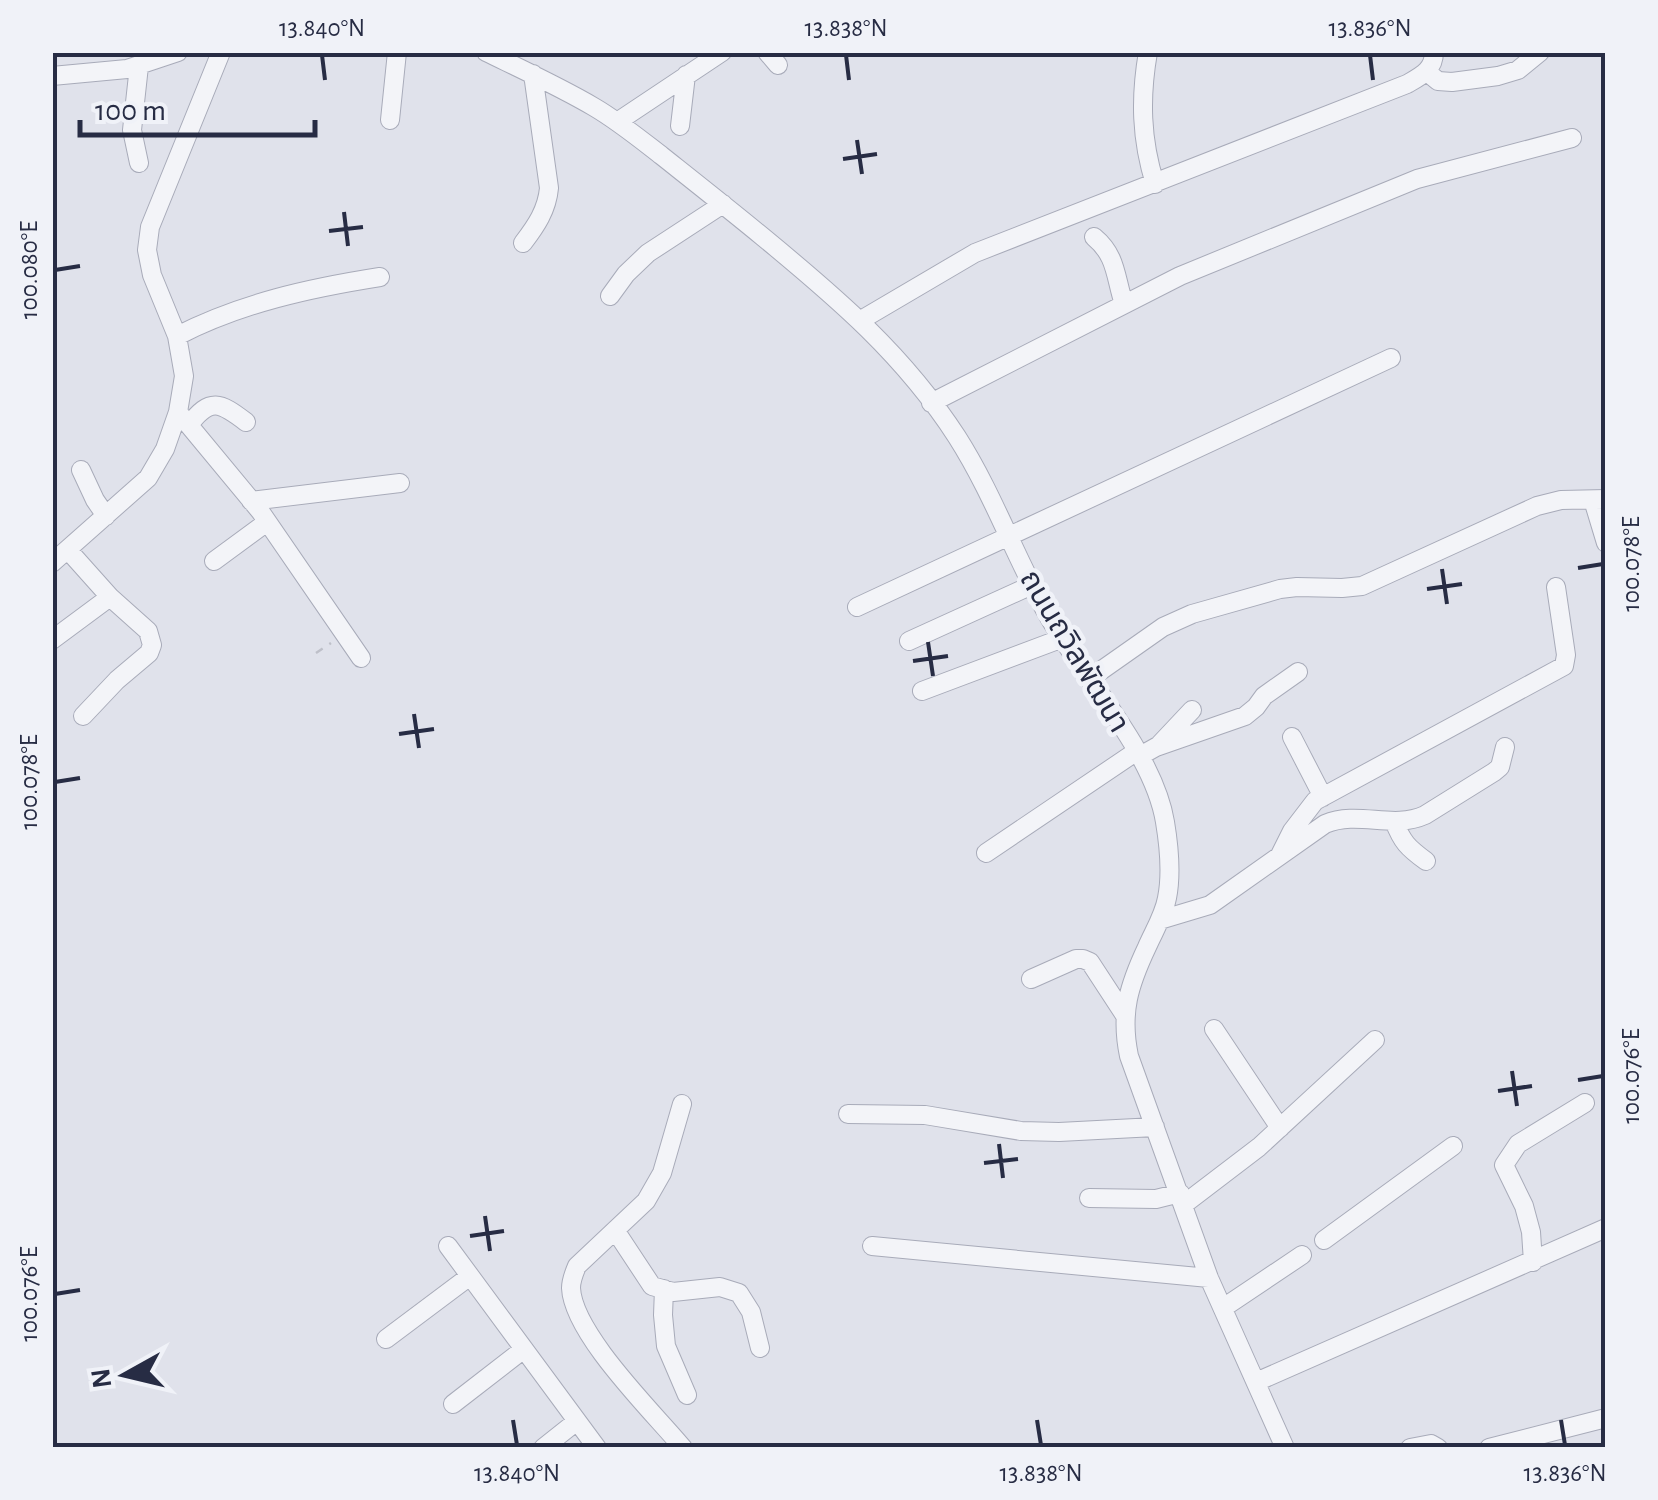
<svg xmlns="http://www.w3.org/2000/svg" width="1658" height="1500" font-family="'Alegreya Sans','Noto Sans Thai',sans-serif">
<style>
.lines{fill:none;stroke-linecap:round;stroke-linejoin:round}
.minor-casing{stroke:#a8abb9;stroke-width:20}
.path{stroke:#bec0c9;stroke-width:2.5;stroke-dasharray:8 8;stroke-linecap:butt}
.minor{stroke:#f3f4f8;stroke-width:18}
.ticks{fill:none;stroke:#272c44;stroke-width:4}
.labels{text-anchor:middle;stroke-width:9;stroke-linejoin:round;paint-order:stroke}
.street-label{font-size:30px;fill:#272c44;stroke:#f0f2f8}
.neatline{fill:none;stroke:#272c44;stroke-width:4}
.ticks-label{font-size:25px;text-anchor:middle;fill:#272c44}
</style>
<rect width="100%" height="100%" fill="#e0e2eb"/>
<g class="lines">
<g class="minor-casing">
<path id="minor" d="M 486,52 C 523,70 560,87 594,107 C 618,121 640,139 662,156 C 696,183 729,209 763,237 C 837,298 904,355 957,437 C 994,495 1016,560 1050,619 C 1085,679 1154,754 1165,822 C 1169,846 1172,873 1167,898 C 1164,915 1154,931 1147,947 C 1129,985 1120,1013 1129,1056 L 1209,1278 L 1285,1448
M 767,52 L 778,65
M 1148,52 C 1140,98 1141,139 1155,184
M 1427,72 L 1438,81 L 1452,82 L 1498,76 L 1518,70 L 1540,52
M 52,76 L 127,69 L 178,52
M 390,120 L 397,52
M 617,122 L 722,52
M 680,126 L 686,75
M 139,163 L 132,130 L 139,66
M 1094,237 C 1117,256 1115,277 1124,304
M 523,243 C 536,226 547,210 549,188 L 533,74
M 610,296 L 626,274 L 648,253 L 723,204
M 861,320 L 975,253 L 1407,84 C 1421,76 1434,70 1434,52
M 177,336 C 241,303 310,288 380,277
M 931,403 L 1180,276 L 1417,179 L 1572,138
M 178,412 L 260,511 L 361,658
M 189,425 C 210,397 220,402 246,422
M 81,470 L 95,500 L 106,516
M 1593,500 L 1606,543
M 251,501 L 400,483
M 68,550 L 110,597 L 148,631 L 152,645 L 149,653 L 117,680 L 83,716
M 214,561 L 267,522
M 52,563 L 148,478 L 165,449 L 178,412 L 184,376 L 177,336 L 152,275 L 147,250 L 150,227 L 221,52
M 857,607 L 1391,358
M 52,640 L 110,597
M 909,641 L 1032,585
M 1089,679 L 1163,627 L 1192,614 L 1280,589 L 1297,587 L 1342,588 L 1362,586 L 1537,506 L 1561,500 L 1606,499
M 922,691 L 1063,638
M 1292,737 L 1323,797
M 1160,744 L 1192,710
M 1140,756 L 1156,747 L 1245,716 L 1256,707 L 1264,696 L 1298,672
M 1394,821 C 1402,842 1408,848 1426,861
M 986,853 L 1137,751
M 1280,855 L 1292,831 L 1315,801 L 1564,666 L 1566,655 L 1556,587
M 1160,920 L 1210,905 L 1325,824 C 1359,810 1392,830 1425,815 L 1494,772 L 1500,767 L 1505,747
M 1031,979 L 1076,959 L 1083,959 L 1090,962 L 1124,1014
M 1214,1029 L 1280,1128
M 682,1104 L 662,1173 L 646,1201 L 577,1266 C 574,1273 571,1280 571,1288 C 573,1334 653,1412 683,1448
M 848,1114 L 925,1115 L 1021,1131 L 1059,1132 L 1155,1127
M 1089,1198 L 1156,1199 L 1180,1193
M 1183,1205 L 1259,1147 L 1375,1040
M 615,1230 L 652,1286 L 673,1292 L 720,1287 L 739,1293 L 751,1312 L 760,1348
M 1324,1240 L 1453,1146
M 448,1246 L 597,1448
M 872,1246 L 1209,1278
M 1533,1262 L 1531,1232 L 1524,1206 L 1504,1165 L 1518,1144 L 1585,1103
M 664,1289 L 663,1315 L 666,1346 L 687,1395
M 1223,1308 L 1302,1255
M 386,1339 L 470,1276
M 1256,1382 L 1606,1228
M 453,1404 L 524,1349
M 543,1448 L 577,1421
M 1410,1448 L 1431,1444 L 1438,1448
M 1489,1448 L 1606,1418"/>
</g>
<path class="path" d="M 316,653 L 331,643"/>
<use href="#minor" class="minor"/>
</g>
<path class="ticks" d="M 322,55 L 325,80M 846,55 L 849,80M 1370,55 L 1373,80M 857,140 L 862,174M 843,159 L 877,154M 344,212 L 348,246M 329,231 L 363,227M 55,270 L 80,266M 1578,568 L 1603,564M 1442,569 L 1447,604M 1427,589 L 1462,584M 928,642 L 933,676M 913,661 L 948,656M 414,714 L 419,748M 399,734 L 434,729M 55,782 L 80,778M 1512,1071 L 1517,1106M 1578,1080 L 1603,1076M 1498,1091 L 1532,1086M 999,1144 L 1003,1178M 984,1163 L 1018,1159M 485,1216 L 490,1251M 470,1236 L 504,1231M 55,1294 L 80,1290M 513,1420 L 517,1445M 1037,1420 L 1041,1445M 1561,1420 L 1565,1445"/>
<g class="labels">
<g class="street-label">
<text transform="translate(1075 651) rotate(59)" y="10">ถนนถวิลพัฒนา</text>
</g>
</g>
<rect width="1658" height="1500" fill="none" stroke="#f0f2f8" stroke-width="110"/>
<g transform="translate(125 1375) rotate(262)" stroke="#f0f2f8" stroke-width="8" paint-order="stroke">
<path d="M0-8L18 38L0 25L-18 38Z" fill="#272c44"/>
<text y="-15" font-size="28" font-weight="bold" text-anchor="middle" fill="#272c44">N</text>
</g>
<path d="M80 120v15h235v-15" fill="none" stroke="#272c44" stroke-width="5"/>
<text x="95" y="120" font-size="30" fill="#272c44" stroke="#f0f2f8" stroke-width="8" paint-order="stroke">100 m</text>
<rect x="55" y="55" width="1548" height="1390" class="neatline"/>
<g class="ticks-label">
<text x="322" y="36">13.840°N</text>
<text x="846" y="36">13.838°N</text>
<text x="1370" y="36">13.836°N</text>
<text transform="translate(28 270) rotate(-90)" y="9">100.080°E</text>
<text transform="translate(1630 564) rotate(-90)" y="9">100.078°E</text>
<text transform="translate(28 782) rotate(-90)" y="9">100.078°E</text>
<text transform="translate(1630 1076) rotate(-90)" y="9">100.076°E</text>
<text transform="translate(28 1294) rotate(-90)" y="9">100.076°E</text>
<text x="517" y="1481">13.840°N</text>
<text x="1041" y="1481">13.838°N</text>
<text x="1565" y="1481">13.836°N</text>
</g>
</svg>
